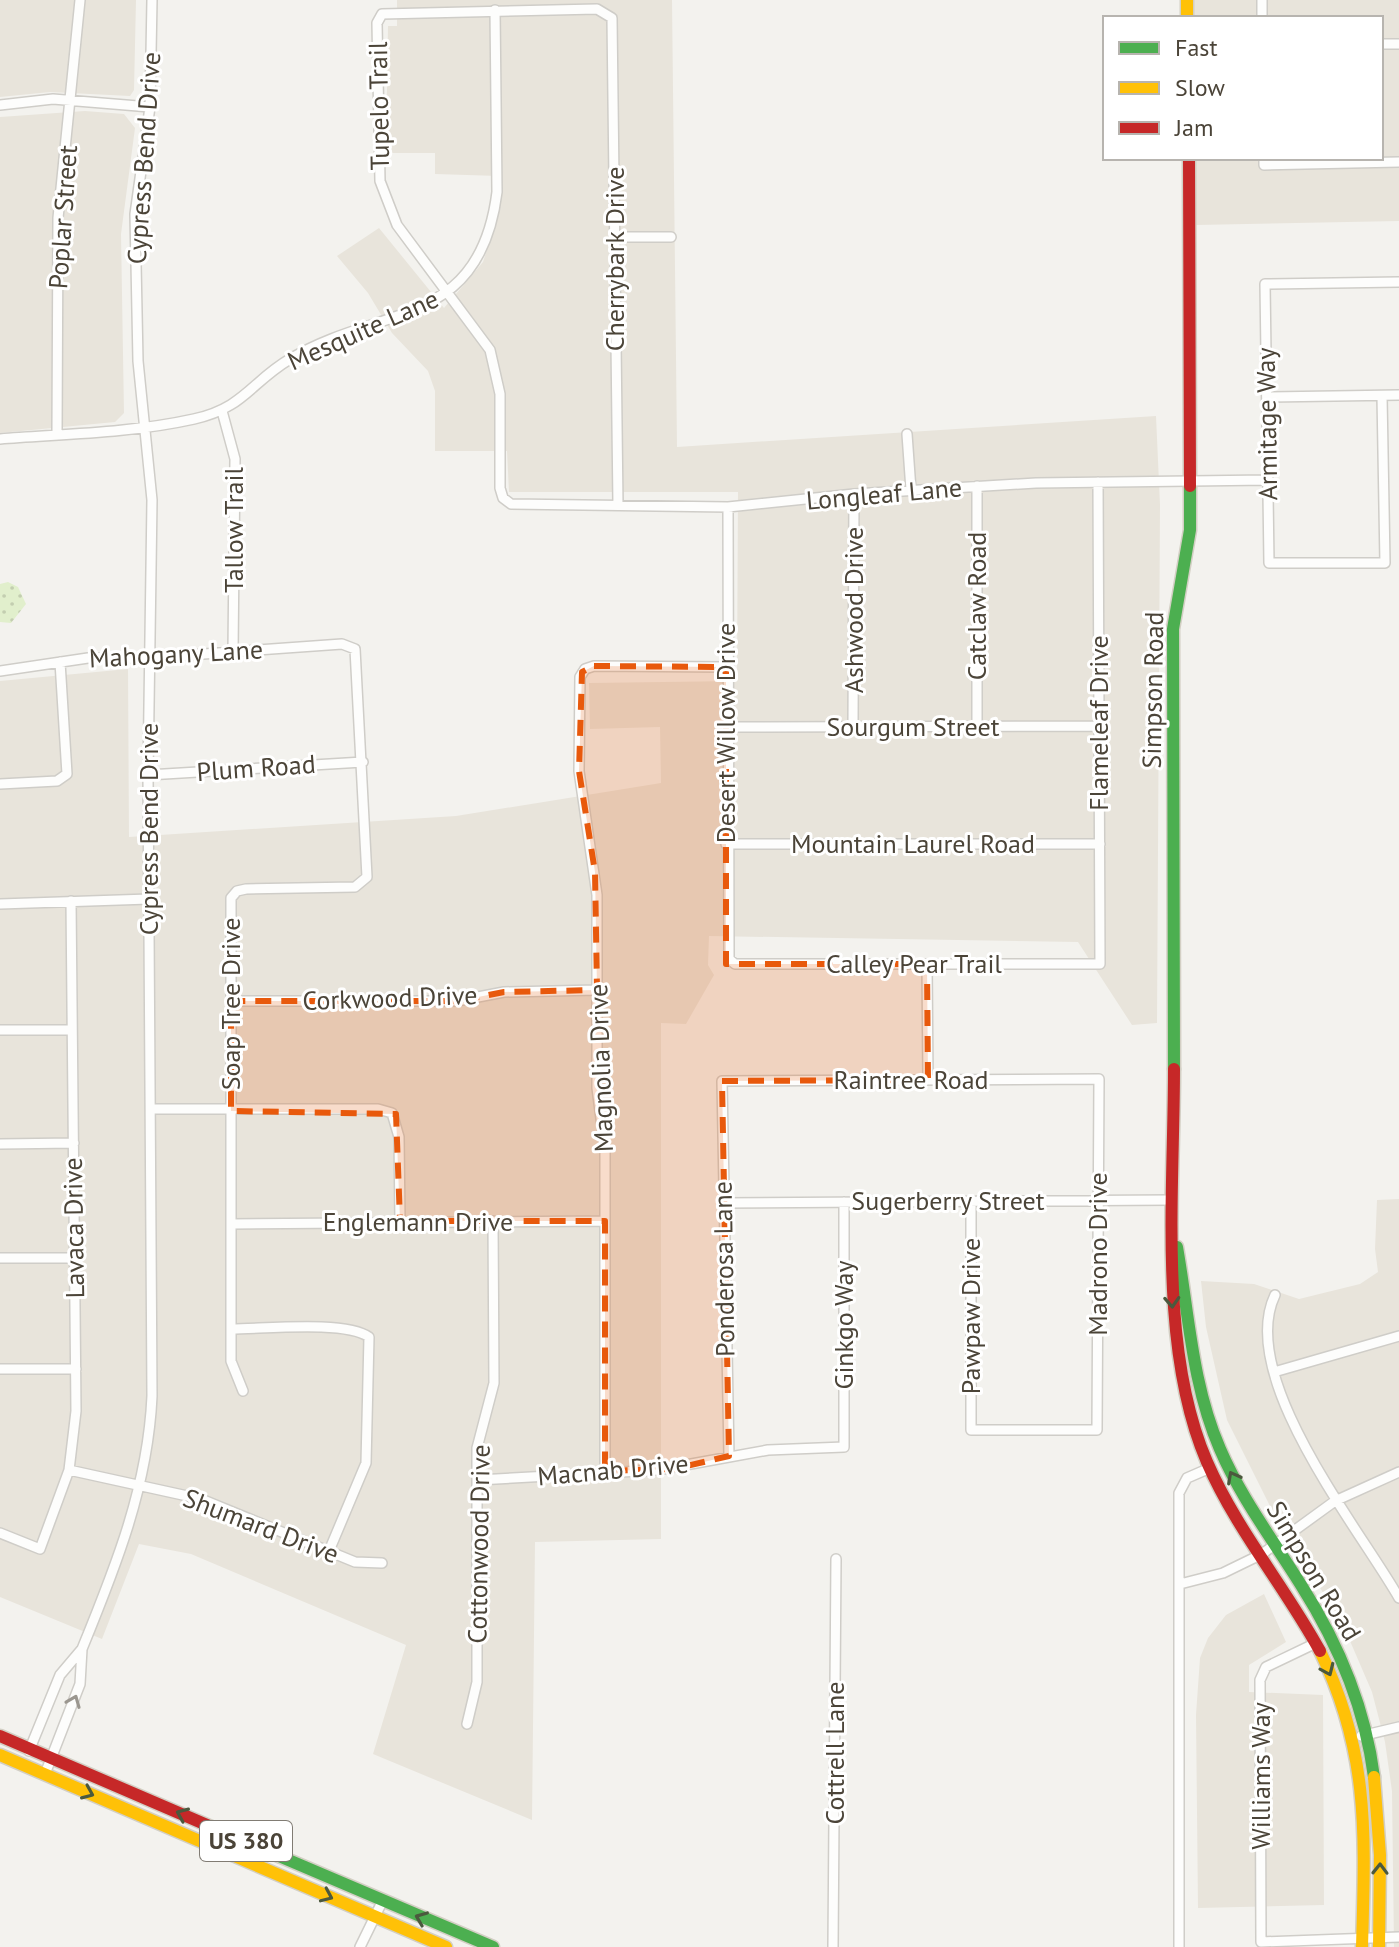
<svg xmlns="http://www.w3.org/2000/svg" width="1399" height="1947" font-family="'PT Sans',sans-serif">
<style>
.residential{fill:#e8e4db}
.grass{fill:url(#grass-dots)}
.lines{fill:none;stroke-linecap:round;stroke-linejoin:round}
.street-casing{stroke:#cfcdc8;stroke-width:12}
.fast-casing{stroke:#d3cfc4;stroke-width:15}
.slow-casing{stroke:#d3cfc4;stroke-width:15}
.jam-casing{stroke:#d3cfc4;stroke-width:15}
.street{stroke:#fdfdfc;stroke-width:9}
.fast{stroke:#4caf50;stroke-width:12}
.slow{stroke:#ffc107;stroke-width:12}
.jam{stroke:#c62828;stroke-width:12}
.oneway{stroke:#4b593d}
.oneway2{stroke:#9b9790}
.marked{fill:#e8590c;fill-opacity:0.2;stroke:#e8590c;stroke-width:6;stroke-dasharray:16 10;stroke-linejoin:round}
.labels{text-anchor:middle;stroke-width:6;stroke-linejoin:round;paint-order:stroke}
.shield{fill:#fff;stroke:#817c74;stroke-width:2}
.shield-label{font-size:24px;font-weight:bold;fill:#4b4438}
.street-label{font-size:26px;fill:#4b4438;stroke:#fff}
</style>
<defs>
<pattern id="grass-dots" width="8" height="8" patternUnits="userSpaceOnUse" patternTransform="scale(2)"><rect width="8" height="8" fill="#e1efcc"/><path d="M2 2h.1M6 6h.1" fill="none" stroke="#c3ceb0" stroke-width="1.8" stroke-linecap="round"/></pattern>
</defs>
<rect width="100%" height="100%" fill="#f3f2ee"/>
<path class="residential" d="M 0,0 L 136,0 L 134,90 L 130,96 L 50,92 L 0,97 Z
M 397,0 L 672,0 L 677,447 L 1156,416 L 1160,505 L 1157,1023 L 1132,1025 L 1078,942 L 709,936 L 708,965 L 714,975 L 686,1024 L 661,1023 L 661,1539 L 535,1542 L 532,1820 L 373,1754 L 406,1645 L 191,1554 L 139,1544 L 102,1639 L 0,1597 L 0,681 L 128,669 L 129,837 L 456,816 L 661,783 L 660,727 L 590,729 L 589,683 L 737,681 L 738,492 L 509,492 L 507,451 L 435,451 L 435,391 L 428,371 L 392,333 L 368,293 L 337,256 L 379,228 L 444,308 L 483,262 L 498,216 L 499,176 L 435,174 L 435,153 L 386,153 L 388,26 L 397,26 Z
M 1191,0 L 1399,0 L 1399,221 L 1196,225 L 1194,158 L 1381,158 L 1381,18 L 1192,18 Z
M 85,111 L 124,114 L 135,128 L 121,234 L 124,413 L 115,422 L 0,433 L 0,117 Z
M 1399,1199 L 1399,1947 L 1394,1947 L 1392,1791 L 1385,1742 L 1372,1692 L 1344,1627 L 1270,1506 L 1227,1420 L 1206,1327 L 1201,1281 L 1254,1284 L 1299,1299 L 1360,1284 L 1378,1272 L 1375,1249 L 1377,1200 Z
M 1264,1594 L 1286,1642 L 1249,1665 L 1249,1692 L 1323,1695 L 1324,1905 L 1198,1908 L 1196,1715 L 1200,1658 L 1208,1638 L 1226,1615 Z"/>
<path class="grass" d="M 8,582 L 18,587 L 26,604 L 11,623 L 0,622 L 0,584 Z"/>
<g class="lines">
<g class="street-casing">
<path id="street" d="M 1262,0 L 1262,18
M 1381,44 L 1399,44
M 0,105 L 53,99 L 150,107
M 1264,158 L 1264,165 L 1399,162
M 615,237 L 671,237
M 1382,396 L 1385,563 L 1269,563 L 1265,284 L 1399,282
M 1267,397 L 1399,395
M 222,411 L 235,459 L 233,652
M 907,434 L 911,490
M 57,435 L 58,218 L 80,0
M 0,439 C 64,434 131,433 194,419 C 244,408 251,382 290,359 C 380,305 480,329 497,192 L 495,10
M 977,486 L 977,727
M 618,505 L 612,18 L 597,9 L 382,14 L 377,23 L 380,181 L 397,225 L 490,350 L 500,394 L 500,488 L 503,498 L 511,504 L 728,507 L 854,494 L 1036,483 L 1268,480
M 728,507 L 729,959 L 735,964 L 1100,964 L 1098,482
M 0,671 L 88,658 L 148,658 L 342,644 L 355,649 L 367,877 L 355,887 L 246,889 L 237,891 L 231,898 L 231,1361 L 243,1391
M 726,727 L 1099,726
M 853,727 L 854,494
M 148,775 L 363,762
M 0,784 L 57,781 L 67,774 L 60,662
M 726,844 L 1100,844
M 0,904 L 149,899
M 927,964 L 928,1080
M 231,1001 L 457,1001 L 504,992 L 597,990
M 0,1030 L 72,1030
M 151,1109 L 378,1109 L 392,1113 L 399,1137 L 400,1221
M 0,1144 L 74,1143
M 723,1203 L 1172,1200
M 232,1224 L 605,1221
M 0,1258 L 75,1258
M 1275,1295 C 1236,1377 1359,1528 1399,1598
M 232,1329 C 263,1329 346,1320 369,1337 L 366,1463 L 329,1551
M 0,1369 L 76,1369
M 1274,1372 L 1399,1336
M 729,1456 L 722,1081 L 1099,1079 L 1097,1430 L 971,1430 L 971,1201
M 69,1470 L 201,1499 L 355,1562 L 382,1563
M 605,1471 L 605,1149 L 597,1088 L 597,895 L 579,771 L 580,677 L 585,669 L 594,666 L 726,667
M 478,1480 L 658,1470 L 768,1450 L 844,1447 L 844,1202
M 0,1533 L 40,1549 L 69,1470 L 76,1411 L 71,901
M 1180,1584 L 1223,1573 L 1262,1554 L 1335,1501 L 1399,1472
M 1316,1643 L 1266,1667 L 1260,1680 L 1261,1942 L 1399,1937
M 82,1649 C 116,1566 148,1486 152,1396 L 148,775 L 152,500 L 138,361 L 135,214 L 150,107 L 152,0
M 467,1724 L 477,1682 L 477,1448 L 494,1383 L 493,1221
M 1361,1736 L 1399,1727
M 29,1751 L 60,1675 L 82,1649 L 80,1684 L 45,1774
M 360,1947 L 382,1902
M 833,1947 L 836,1559
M 1179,1947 L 1179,1493 L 1187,1478 L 1210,1468"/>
</g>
<g class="fast-casing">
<path id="fast" d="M 1174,1069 L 1173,629 L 1190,530 L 1190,486
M 1177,1247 C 1189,1315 1192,1385 1220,1449 C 1241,1498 1273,1540 1301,1585 C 1338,1643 1365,1707 1374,1777
M 279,1856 L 493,1947"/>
</g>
<g class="slow-casing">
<path id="slow" d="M 1187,0 L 1187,18
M 1320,1651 C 1370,1754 1365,1836 1362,1947
M 0,1755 L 446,1947
M 1374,1777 L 1380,1855 L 1379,1947"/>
</g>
<g class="jam-casing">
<path id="jam" d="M 1189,158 L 1190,486
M 1174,1069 C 1174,1192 1158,1349 1207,1462 C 1236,1529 1285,1587 1320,1651
M 0,1736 L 279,1856"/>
</g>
<use href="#street" class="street"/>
<use href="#fast" class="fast"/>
<use href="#slow" class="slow"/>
<use href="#jam" class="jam"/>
</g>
<defs><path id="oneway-chevron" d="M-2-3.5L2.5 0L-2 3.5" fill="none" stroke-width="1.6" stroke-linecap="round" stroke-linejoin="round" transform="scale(2)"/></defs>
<g class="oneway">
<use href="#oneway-chevron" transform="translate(1172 1302) rotate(87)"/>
<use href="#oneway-chevron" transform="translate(1233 1477) rotate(-118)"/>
<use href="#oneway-chevron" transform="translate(1328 1670) rotate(66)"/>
<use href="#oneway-chevron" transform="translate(88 1793) rotate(23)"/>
<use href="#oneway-chevron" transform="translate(182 1814) rotate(-157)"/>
<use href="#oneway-chevron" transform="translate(1380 1869) rotate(-89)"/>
<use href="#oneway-chevron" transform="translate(327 1896) rotate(24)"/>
<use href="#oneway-chevron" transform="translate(421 1918) rotate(-158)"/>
</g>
<use class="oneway2" href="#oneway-chevron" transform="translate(74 1701) rotate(-68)"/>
<path class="marked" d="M 594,666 L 726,667 L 726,964 L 927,964 L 928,1080 L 722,1081 L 729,1456 L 674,1469 L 605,1471 L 605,1221 L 400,1221 L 396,1114 L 231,1111 L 231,1001 L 457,1001 L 504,992 L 597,990 L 595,872 L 579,771 L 582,672 Z"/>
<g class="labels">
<rect class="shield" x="200" y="1821" width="92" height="40" rx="6"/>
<g class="shield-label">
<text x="246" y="1849">US 380</text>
</g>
<g class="street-label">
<text transform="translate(379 106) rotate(-91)" y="9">Tupelo Trail</text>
<text transform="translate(144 158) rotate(-86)" y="9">Cypress Bend Drive</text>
<text transform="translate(63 217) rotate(-86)" y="9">Poplar Street</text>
<text transform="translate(615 259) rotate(-90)" y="9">Cherrybark Drive</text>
<text transform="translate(363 330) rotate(-24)" y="9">Mesquite Lane</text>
<text transform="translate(1267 424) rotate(-91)" y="9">Armitage Way</text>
<text transform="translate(884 494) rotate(-5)" y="9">Longleaf Lane</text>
<text transform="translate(234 530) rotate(-90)" y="9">Tallow Trail</text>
<text transform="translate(977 606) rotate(-90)" y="9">Catclaw Road</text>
<text transform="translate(854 610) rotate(-90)" y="9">Ashwood Drive</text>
<text transform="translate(176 654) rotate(-3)" y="9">Mahogany Lane</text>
<text transform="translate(1153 690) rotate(-89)" y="9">Simpson Road</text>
<text transform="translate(1099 723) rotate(-90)" y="9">Flameleaf Drive</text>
<text x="913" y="736">Sourgum Street</text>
<text transform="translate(726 733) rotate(-90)" y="9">Desert Willow Drive</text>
<text transform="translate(256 768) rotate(-4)" y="9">Plum Road</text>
<text transform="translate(149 829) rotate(-90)" y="9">Cypress Bend Drive</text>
<text x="913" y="853">Mountain Laurel Road</text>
<text x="914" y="973">Calley Pear Trail</text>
<text transform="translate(390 998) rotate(-2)" y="9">Corkwood Drive</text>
<text transform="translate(231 1004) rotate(-90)" y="9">Soap Tree Drive</text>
<text transform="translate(601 1068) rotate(-92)" y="9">Magnolia Drive</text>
<text x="911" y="1089">Raintree Road</text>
<text x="948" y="1210">Sugerberry Street</text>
<text x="418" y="1231">Englemann Drive</text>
<text transform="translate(74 1228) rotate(-91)" y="9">Lavaca Drive</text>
<text transform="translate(1098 1254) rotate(-90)" y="9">Madrono Drive</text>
<text transform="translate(724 1269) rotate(-91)" y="9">Ponderosa Lane</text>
<text transform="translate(971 1316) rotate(-90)" y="9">Pawpaw Drive</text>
<text transform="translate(844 1325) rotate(-90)" y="9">Ginkgo Way</text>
<text transform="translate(613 1470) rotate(-5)" y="9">Macnab Drive</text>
<text transform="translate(261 1526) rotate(21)" y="9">Shumard Drive</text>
<text transform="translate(479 1544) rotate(-89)" y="9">Cottonwood Drive</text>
<text transform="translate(1314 1571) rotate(59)" y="9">Simpson Road</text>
<text transform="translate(835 1753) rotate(-90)" y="9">Cottrell Lane</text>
<text transform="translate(1261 1776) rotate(-90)" y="9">Williams Way</text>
</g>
</g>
<rect x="1103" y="16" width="280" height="144" fill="#ffffff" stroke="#b7b4af" stroke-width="2"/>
<rect x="1119" y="42" width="40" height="12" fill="#4caf50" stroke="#b7b4af" stroke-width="2"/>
<text x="1175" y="56" font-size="24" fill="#4b4438">Fast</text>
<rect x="1119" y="82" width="40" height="12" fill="#ffc107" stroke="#b7b4af" stroke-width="2"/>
<text x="1175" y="96" font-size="24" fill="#4b4438">Slow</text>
<rect x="1119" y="122" width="40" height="12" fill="#c62828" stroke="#b7b4af" stroke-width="2"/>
<text x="1175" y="136" font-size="24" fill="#4b4438">Jam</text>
</svg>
